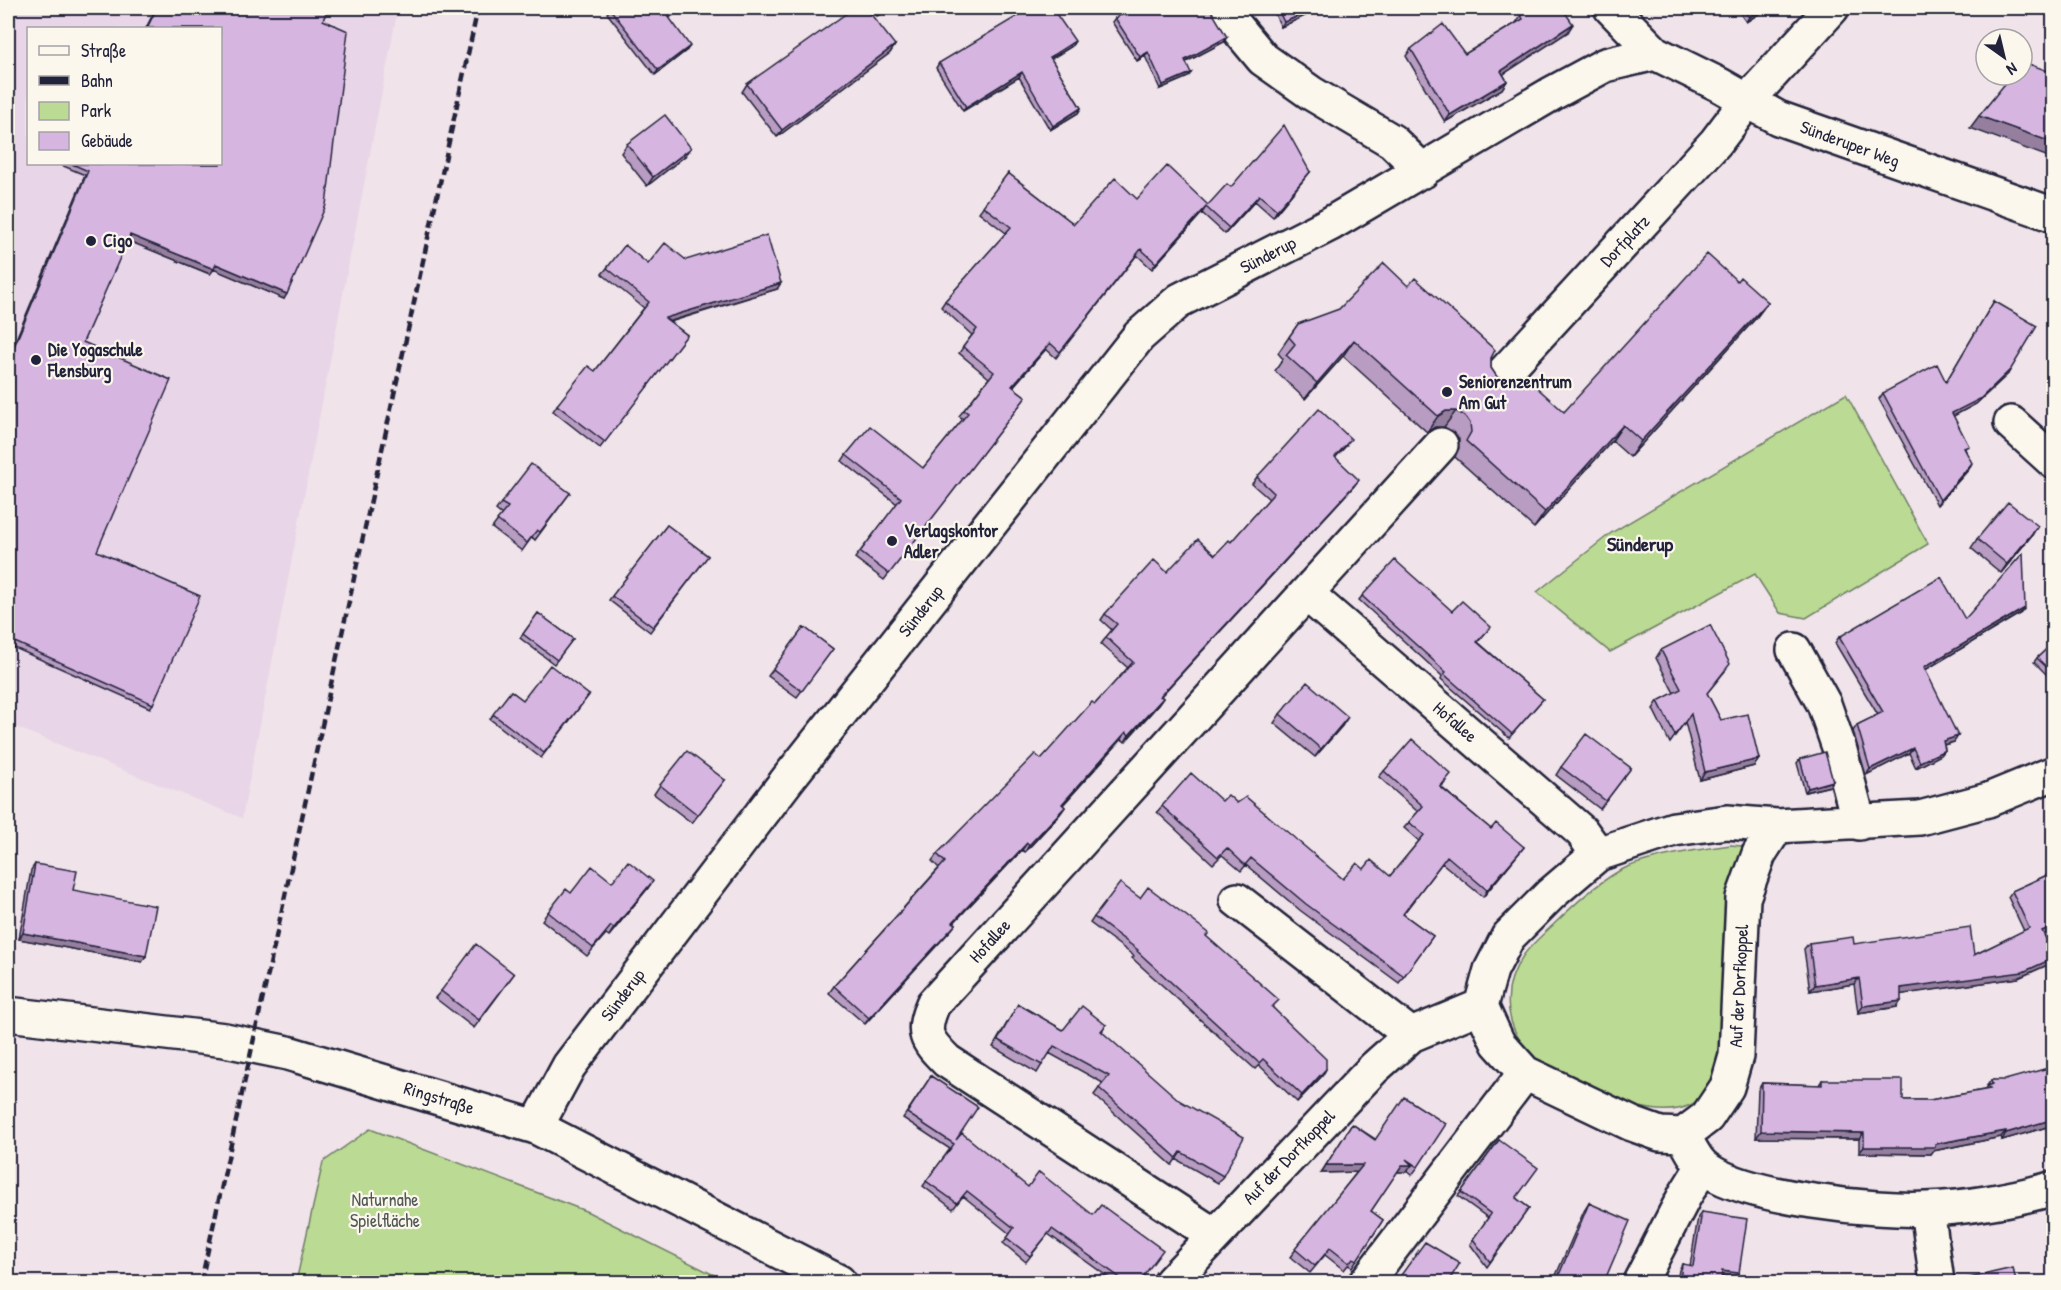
<svg xmlns="http://www.w3.org/2000/svg" width="2061" height="1290" font-family="'Patrick Hand',sans-serif">
<style>
.built{fill:#e8d5e7;fill-rule:evenodd}
.green{fill:#bbda93;stroke:#6e7e67;stroke-width:1.5}
.lines{fill:none;stroke-linecap:round;stroke-linejoin:round}
.minor-casing{stroke:#22223b;stroke-width:38}
.minor{stroke:#fbf7ec;stroke-width:33}
.rail{stroke:#22223b;stroke-width:4.5;stroke-dasharray:9 4.5;stroke-linecap:butt}
.wall{fill:#b89cc2;stroke:#22223b;stroke-width:1.5}
.shaded-wall{fill:#967f9e;stroke:#22223b;stroke-width:1.5}
.building{fill:#d6b5e1;stroke:#22223b;stroke-width:1.5}
.poi-dot{fill:#22223b;stroke:#fbf7ec;stroke-width:2}
.labels{text-anchor:middle;stroke-width:4.5;stroke-linejoin:round;paint-order:stroke}
.street-label{font-size:18px;fill:#22223b;stroke:#fbf7ec}
.poi-label{font-size:18px;font-weight:bold;fill:#22223b;stroke:#fbf7ec;text-anchor:start}
.park-label{font-size:18px;fill:#505955;stroke:#fbf7ec}
.neighbourhood-label{font-size:20px;font-weight:bold;fill:#22223b;stroke:#fbf7ec}
</style>
<rect width="100%" height="100%" fill="#f0e3e9"/>
<filter id="ink" filterUnits="userSpaceOnUse"><feTurbulence type="fractalNoise" baseFrequency=".0167" numOctaves="2"/><feDisplacementMap in="SourceGraphic" scale="12" xChannelSelector="R" yChannelSelector="G"/><feConvolveMatrix kernelMatrix="1 2 1 2 8 2 1 2 1" color-interpolation-filters="sRGB"/></filter>
<g filter="url(#ink)">
<path class="built" d="M 8,8 L 398,8 L 242,818 L 8,724 ZM 28,28 L 220,28 L 220,164 L 28,164 Z"/>
<path class="green" d="M 1846,394 L 1928,544 L 1806,618 L 1780,613 L 1755,574 L 1610,652 L 1537,592 L 1611,533 Z
M 1731,845 L 1741,846 L 1743,850 L 1733,872 L 1720,1061 C 1717,1069 1715,1080 1711,1087 C 1672,1144 1579,1081 1536,1059 C 1505,1031 1499,991 1523,956 C 1531,944 1545,933 1555,923 C 1575,904 1595,885 1619,871 C 1645,857 1701,849 1731,845 Z
M 370,1129 L 588,1212 L 728,1282 L 296,1282 L 323,1162 Z"/>
<g class="lines">
<g class="minor-casing">
<path id="minor" d="M 1225,8 L 1233,23 L 1263,59 L 1311,93 L 1392,141 L 1423,171
M 1611,8 L 1655,53 L 1720,85 L 1778,118 L 2054,215
M 1498,379 L 1716,142 L 1747,101 L 1832,8
M 2011,423 L 2054,462
M 1307,594 L 1582,832 L 1598,854
M 1794,650 L 1824,704 L 1839,747 L 1859,823
M 1777,826 L 1759,854 L 1743,898 L 1736,1056 L 1727,1087 L 1707,1117 L 1683,1135 L 1660,1134 L 1632,1124 L 1525,1073 L 1498,1043 L 1481,1006 L 1491,970 L 1508,937 L 1551,894 L 1598,854 L 1674,829 L 1727,822 L 1777,826 L 1920,818 L 1988,800 L 2054,773
M 1237,900 L 1411,1035
M 8,1014 L 225,1040 L 288,1053 L 536,1127 L 839,1282
M 536,1127 L 569,1066 L 788,779 L 1139,336 L 1180,300 L 1330,224 L 1553,93 L 1605,65 L 1655,53
M 1683,1135 C 1689,1145 1695,1159 1703,1166 C 1739,1198 1879,1212 1927,1209 C 1965,1208 2017,1199 2054,1188
M 1927,1209 L 1937,1282
M 1214,1235 L 947,1061 C 925,1039 921,1033 933,1004 L 1441,445
M 1171,1282 L 1374,1068 L 1411,1035 L 1481,1006
M 1366,1282 L 1525,1073
M 1640,1282 L 1685,1195 L 1703,1166"/>
</g>
<use href="#minor" class="minor"/>
<path class="rail" d="M 201,1282 L 478,8"/>
</g>
<path class="wall" d="M 156,8 L 328,8 L 323,20 L 284,299 L 214,269 L 210,274 L 127,240 L 83,342 L 97,551 L 153,704 L 150,708 L 8,645 L 8,358 L 85,175 L 61,165 L 62,164 L 220,164 L 220,28 L 146,28 Z
M 612,8 L 683,8 L 669,18 L 687,50 L 655,75 L 607,13 Z
M 871,8 L 889,8 L 877,16 Z
M 1272,8 L 1309,8 L 1307,15 L 1281,27 Z
M 1736,8 L 1768,8 L 1746,22 Z
M 1212,12 L 1224,42 L 1186,62 L 1188,77 L 1160,89 L 1145,56 L 1137,61 L 1112,22 L 1115,18 Z
M 1521,15 L 1568,32 L 1503,74 L 1507,81 L 1502,89 L 1445,122 L 1406,56 L 1411,49 L 1465,54 L 1516,23 Z
M 895,45 L 890,53 L 777,137 L 742,92 L 747,84 Z
M 1072,46 L 1051,59 L 1081,108 L 1078,113 L 1050,130 L 1019,77 L 963,111 L 936,68 L 939,63 Z
M 627,144 L 691,148 L 685,156 L 647,186 L 621,153 Z
M 1310,172 L 1273,217 L 1255,201 L 1225,234 L 1202,213 L 1152,269 L 1137,255 L 1056,358 L 1046,349 L 1013,387 L 1026,397 L 884,580 L 855,558 L 897,504 L 842,461 L 846,455 L 923,468 L 963,419 L 959,416 L 989,378 L 959,353 L 972,335 L 941,307 L 945,301 L 1006,233 L 979,212 L 1008,173 L 1074,224 L 1137,199 L 1208,205 L 1231,187 Z
M 686,260 L 777,289 L 670,322 L 687,335 L 600,448 L 553,411 L 557,405 L 595,371 L 644,308 L 602,274 L 607,268 Z
M 1737,281 L 1768,302 L 1756,318 L 1630,457 L 1612,441 L 1534,528 L 1455,457 L 1459,448 L 1459,439 L 1454,432 L 1444,427 L 1435,427 L 1427,432 L 1343,356 L 1305,399 L 1275,371 L 1283,359 L 1278,353 L 1298,324 L 1408,286 L 1491,358 L 1491,368 L 1497,377 L 1564,412 Z
M 1994,301 L 2008,374 L 1976,404 L 1953,416 L 1966,451 L 1969,469 L 1937,505 L 1879,399 L 1883,393 L 1946,382 Z
M 1347,445 L 1335,458 L 1354,486 L 1161,696 L 1163,698 L 1158,705 L 1125,742 L 1122,739 L 1063,805 L 1065,807 L 1060,814 L 1025,852 L 1022,850 L 954,922 L 956,924 L 951,930 L 865,1024 L 829,993 L 834,986 L 939,868 L 932,861 L 937,854 L 1041,759 L 1095,704 L 1128,668 L 1101,644 L 1112,630 L 1101,620 L 1105,614 L 1167,572 L 1215,555 L 1231,542 L 1269,499 L 1252,484 L 1257,477 Z
M 570,493 L 535,540 L 532,537 L 522,551 L 492,528 L 502,515 L 496,510 L 501,503 Z
M 667,525 L 708,556 L 650,632 L 609,600 Z
M 2032,535 L 2001,573 L 1971,548 L 1977,539 Z
M 1362,596 L 1452,611 L 1487,631 L 1478,642 L 1543,699 L 1509,738 L 1441,679 L 1442,676 L 1359,600 Z
M 538,613 L 573,639 L 554,664 L 520,638 Z
M 2021,613 L 1925,670 L 1954,742 L 1944,745 L 1945,750 L 1941,755 L 1916,768 L 1909,753 L 1866,775 L 1853,731 L 1857,725 L 1878,715 L 1835,643 L 1839,637 L 1965,619 Z
M 804,627 L 833,649 L 797,697 L 768,676 Z
M 2054,642 L 2054,682 L 2034,662 L 2037,658 Z
M 1661,650 L 1725,671 L 1707,693 L 1721,720 L 1759,759 L 1754,766 L 1700,780 L 1685,722 L 1670,743 L 1653,709 L 1658,701 L 1674,693 L 1656,658 Z
M 511,691 L 523,700 L 589,695 L 541,758 L 490,719 Z
M 1280,714 L 1342,726 L 1315,757 L 1274,723 Z
M 1800,759 L 1830,786 L 1805,792 L 1797,763 Z
M 1561,767 L 1631,768 L 1600,809 L 1556,775 Z
M 1384,771 L 1447,781 L 1441,787 L 1491,829 L 1524,847 L 1483,897 L 1442,863 L 1403,914 L 1433,936 L 1399,983 L 1301,911 L 1246,865 L 1241,871 L 1222,855 L 1213,864 L 1157,812 L 1162,806 L 1222,801 L 1237,803 L 1343,879 L 1364,869 L 1390,876 L 1419,841 L 1404,828 L 1418,812 L 1379,777 Z
M 725,780 L 692,823 L 654,794 L 660,785 Z
M 35,864 L 73,890 L 146,956 L 142,962 L 19,939 L 31,870 Z
M 2054,872 L 2054,930 L 2044,934 L 2054,955 L 2054,959 L 2050,964 L 2018,978 L 1901,994 L 1897,1007 L 1858,1013 L 1854,984 L 1810,991 L 1804,949 L 1809,943 L 1854,944 L 1974,955 L 2024,931 L 2008,897 L 2012,891 Z
M 612,882 L 648,888 L 609,936 L 606,934 L 587,956 L 542,920 L 548,912 L 571,893 Z
M 1140,898 L 1273,1008 L 1326,1069 L 1322,1076 L 1297,1102 L 1259,1065 L 1255,1069 L 1132,958 L 1134,956 L 1090,923 L 1094,917 Z
M 514,974 L 474,1028 L 435,998 L 441,991 Z
M 1018,1004 L 1063,1030 L 1106,1025 L 1102,1032 L 1223,1176 L 1218,1183 L 1176,1159 L 1172,1165 L 1094,1095 L 1103,1083 L 1049,1053 L 1037,1073 L 993,1047 Z
M 931,1076 L 956,1140 L 1139,1282 L 1115,1282 L 1048,1234 L 1026,1262 L 1003,1243 L 1010,1234 L 963,1196 L 953,1209 L 923,1186 L 950,1149 L 903,1118 Z
M 1822,1080 L 1903,1100 L 1930,1100 L 1984,1090 L 1991,1080 L 2054,1087 L 2054,1125 L 2002,1140 L 2001,1137 L 1933,1151 L 1931,1154 L 1859,1153 L 1859,1139 L 1756,1138 L 1758,1090 L 1762,1083 L 1819,1085 Z
M 1352,1124 L 1418,1167 L 1412,1175 L 1407,1171 L 1397,1172 L 1371,1211 L 1383,1220 L 1352,1267 L 1348,1265 L 1344,1270 L 1325,1255 L 1310,1273 L 1290,1257 L 1357,1172 L 1321,1173 Z
M 1499,1140 L 1516,1198 L 1529,1208 L 1487,1267 L 1470,1244 L 1488,1218 L 1458,1196 Z
M 1589,1203 L 1604,1282 L 1553,1282 L 1584,1211 Z
M 1702,1212 L 1739,1273 L 1735,1279 L 1721,1277 L 1721,1282 L 1677,1282 L 1679,1270 L 1682,1264 L 1690,1266 L 1698,1217 Z"/>
<path class="shaded-wall" d="M 680,8 L 683,8 L 665,21 L 668,16 Z
M 884,8 L 889,8 L 877,16 L 882,9 Z
M 1764,8 L 1768,8 L 1746,22 L 1749,17 Z
M 1310,11 L 1307,15 L 1281,27 L 1284,22 Z
M 1573,24 L 1568,32 L 1496,79 L 1501,71 Z
M 1227,37 L 1224,42 L 1182,64 L 1185,60 Z
M 1075,41 L 1072,46 L 1047,61 L 1050,57 Z
M 895,45 L 890,53 L 777,137 L 782,130 Z
M 690,46 L 687,50 L 655,75 L 658,70 Z
M 1148,52 L 1145,56 L 1137,61 L 1140,57 Z
M 1022,72 L 1019,77 L 963,111 L 966,107 Z
M 1191,73 L 1188,77 L 1160,89 L 1163,85 Z
M 1507,81 L 1502,89 L 1445,122 L 1450,115 Z
M 1081,108 L 1078,113 L 1050,130 L 1053,126 Z
M 1979,116 L 2054,143 L 2054,159 L 1970,128 Z
M 691,148 L 685,156 L 647,186 L 653,177 Z
M 1310,172 L 1305,178 L 1273,217 L 1277,210 Z
M 1259,195 L 1255,201 L 1225,234 L 1229,228 Z
M 1206,207 L 1202,213 L 1152,269 L 1156,263 Z
M 130,235 L 214,269 L 210,274 L 126,240 Z
M 216,264 L 287,294 L 284,299 L 213,269 Z
M 781,283 L 777,289 L 661,324 L 665,318 Z
M 1768,302 L 1756,318 L 1630,457 L 1641,441 Z
M 1354,340 L 1343,356 L 1305,399 L 1317,383 Z
M 1050,343 L 1046,349 L 1008,392 L 1012,386 Z
M 2011,369 L 2008,374 L 1976,404 L 1948,419 L 1952,413 Z
M 1446,411 L 1456,411 L 1444,427 L 1435,427 L 1427,432 L 1438,416 Z
M 1623,425 L 1612,441 L 1534,528 L 1545,512 Z
M 1972,463 L 1969,469 L 1937,505 L 1940,500 Z
M 1359,480 L 1354,486 L 1155,702 L 1160,696 Z
M 2038,526 L 2032,535 L 2001,573 L 2007,564 Z
M 2025,608 L 2021,613 L 1920,673 L 1924,667 Z
M 1163,698 L 1158,705 L 1125,742 L 1129,735 Z
M 1348,717 L 1342,726 L 1315,757 L 1321,749 Z
M 1126,732 L 1122,739 L 1057,811 L 1062,804 Z
M 1958,736 L 1954,742 L 1939,746 L 1943,741 Z
M 1913,748 L 1909,753 L 1866,775 L 1870,769 Z
M 1945,750 L 1941,755 L 1916,768 L 1920,762 Z
M 1759,759 L 1754,766 L 1700,780 L 1705,772 Z
M 1833,781 L 1830,786 L 1805,792 L 1808,788 Z
M 1065,807 L 1060,814 L 1025,852 L 1029,845 Z
M 1027,843 L 1022,850 L 949,928 L 953,922 Z
M 1524,847 L 1519,853 L 1483,897 L 1487,890 Z
M 653,881 L 648,888 L 609,936 L 614,928 Z
M 956,924 L 951,930 L 865,1024 L 869,1018 Z
M 2054,926 L 2054,930 L 2038,937 L 2042,931 Z
M 23,933 L 146,956 L 142,962 L 19,939 Z
M 2054,958 L 2050,964 L 2018,978 L 1897,995 L 1901,988 Z
M 1859,978 L 1854,984 L 1810,991 L 1815,985 Z
M 1901,1001 L 1897,1007 L 1858,1013 L 1863,1006 Z
M 1326,1069 L 1322,1076 L 1297,1102 L 1302,1095 Z
M 2054,1119 L 2054,1125 L 2002,1140 L 2006,1133 Z
M 1761,1131 L 1864,1133 L 1859,1139 L 1756,1138 Z
M 2006,1131 L 2001,1137 L 1933,1151 L 1931,1154 L 1859,1153 L 1864,1147 L 1935,1144 Z
M 1326,1165 L 1363,1165 L 1358,1172 L 1321,1173 Z
M 1402,1165 L 1412,1165 L 1407,1172 L 1397,1172 Z
M 1722,1271 L 1739,1273 L 1735,1279 L 1719,1276 Z"/>
<path class="building" d="M 157,8 L 328,8 L 323,20 L 348,31 L 326,205 L 287,294 L 216,264 L 214,269 L 130,235 L 83,342 L 171,380 L 97,551 L 200,596 L 153,704 L 8,639 L 8,361 L 88,171 L 72,164 L 220,164 L 220,28 L 147,28 Z
M 612,8 L 680,8 L 668,16 L 690,46 L 658,70 L 610,9 Z
M 854,8 L 866,8 L 895,45 L 782,130 L 747,84 Z
M 1031,8 L 1052,8 L 1075,41 L 1050,57 L 1081,108 L 1053,126 L 1022,72 L 966,107 L 939,63 Z
M 1134,8 L 1210,8 L 1212,12 L 1227,37 L 1185,60 L 1191,73 L 1163,85 L 1148,52 L 1140,57 L 1115,18 Z
M 1277,8 L 1309,8 L 1310,11 L 1284,22 Z
M 1532,8 L 1562,8 L 1573,24 L 1501,71 L 1507,81 L 1450,115 L 1411,49 L 1443,24 L 1465,54 L 1523,19 L 1521,15 Z
M 1742,8 L 1764,8 L 1749,17 Z
M 2023,62 L 2054,73 L 2054,143 L 1979,116 L 2012,75 L 2022,75 L 2022,63 Z
M 665,115 L 691,148 L 653,177 L 627,144 Z
M 1284,125 L 1310,172 L 1277,210 L 1259,195 L 1229,228 L 1206,207 L 1156,263 L 1141,249 L 1060,352 L 1050,343 L 1012,386 L 1026,397 L 889,574 L 860,552 L 901,498 L 846,455 L 870,426 L 923,468 L 968,413 L 964,410 L 994,372 L 963,347 L 977,329 L 945,301 L 1011,227 L 983,206 L 1008,173 L 1074,224 L 1115,178 L 1137,199 L 1167,166 L 1208,205 L 1227,184 L 1231,187 Z
M 767,235 L 781,283 L 665,318 L 687,335 L 605,442 L 557,405 L 588,366 L 595,371 L 649,302 L 607,268 L 625,245 L 648,264 L 665,243 L 686,260 Z
M 1707,254 L 1737,281 L 1740,277 L 1768,302 L 1641,441 L 1623,425 L 1545,512 L 1466,441 L 1471,432 L 1470,423 L 1465,416 L 1456,411 L 1446,411 L 1438,416 L 1354,340 L 1317,383 L 1286,355 L 1295,344 L 1289,337 L 1298,324 L 1339,309 L 1384,263 L 1408,286 L 1415,278 L 1495,350 L 1491,358 L 1491,368 L 1497,377 L 1506,381 L 1514,381 L 1523,375 L 1564,412 Z
M 1994,301 L 2037,326 L 2011,369 L 1980,399 L 1952,413 L 1969,446 L 1964,448 L 1972,463 L 1940,500 L 1883,393 L 1937,364 L 1946,382 Z
M 1319,409 L 1351,439 L 1335,457 L 1359,480 L 1160,696 L 1163,698 L 1129,735 L 1126,732 L 1062,804 L 1065,807 L 1029,845 L 1027,843 L 953,922 L 956,924 L 869,1018 L 834,986 L 945,862 L 937,854 L 1035,754 L 1041,759 L 1092,702 L 1095,704 L 1133,662 L 1106,637 L 1117,624 L 1105,614 L 1154,560 L 1167,572 L 1198,539 L 1215,555 L 1229,540 L 1231,542 L 1274,493 L 1257,477 Z
M 531,464 L 570,493 L 540,532 L 537,530 L 527,543 L 497,520 L 508,507 L 501,503 Z
M 2008,502 L 2038,526 L 2007,564 L 1977,539 Z
M 667,525 L 708,556 L 653,627 L 612,596 Z
M 2023,553 L 2025,608 L 1924,667 L 1958,736 L 1943,741 L 1945,750 L 1920,762 L 1913,748 L 1870,769 L 1857,725 L 1883,712 L 1839,637 L 1941,577 L 1965,619 Z
M 1395,560 L 1452,611 L 1462,601 L 1491,627 L 1477,642 L 1543,699 L 1512,734 L 1444,674 L 1446,672 L 1362,596 Z
M 538,613 L 573,639 L 557,660 L 523,634 Z
M 1710,625 L 1730,664 L 1707,693 L 1721,720 L 1748,714 L 1759,759 L 1705,772 L 1691,714 L 1675,735 L 1658,701 L 1681,689 L 1661,650 Z
M 804,627 L 833,649 L 802,691 L 773,669 Z
M 2054,642 L 2054,674 L 2037,658 Z
M 550,665 L 589,695 L 544,753 L 493,714 L 511,691 L 523,700 Z
M 1307,682 L 1348,717 L 1321,749 L 1280,714 Z
M 1586,734 L 1631,768 L 1606,801 L 1561,767 Z
M 1412,739 L 1451,774 L 1440,787 L 1491,829 L 1496,823 L 1524,847 L 1487,890 L 1447,856 L 1403,914 L 1433,936 L 1404,976 L 1306,904 L 1251,858 L 1245,865 L 1227,848 L 1218,857 L 1162,806 L 1191,773 L 1222,801 L 1228,795 L 1237,803 L 1246,797 L 1343,879 L 1357,863 L 1364,869 L 1371,860 L 1390,876 L 1424,835 L 1409,822 L 1423,806 L 1384,771 Z
M 687,751 L 725,780 L 698,815 L 660,785 Z
M 1825,752 L 1833,781 L 1808,788 L 1800,759 Z
M 628,861 L 653,881 L 614,928 L 611,926 L 593,948 L 548,912 L 566,889 L 571,893 L 592,866 L 612,882 Z
M 35,864 L 77,871 L 73,890 L 156,906 L 146,956 L 23,933 Z
M 2054,872 L 2054,926 L 2042,931 L 2054,955 L 2054,958 L 2023,972 L 1901,988 L 1901,1001 L 1863,1006 L 1859,978 L 1815,985 L 1809,943 L 1853,937 L 1854,944 L 1970,927 L 1974,955 L 2029,928 L 2012,891 Z
M 1120,883 L 1140,898 L 1148,887 L 1209,933 L 1206,936 L 1279,1000 L 1272,1007 L 1326,1059 L 1326,1069 L 1302,1095 L 1263,1059 L 1259,1063 L 1137,951 L 1138,950 L 1094,917 Z
M 476,944 L 514,974 L 479,1020 L 441,991 Z
M 1018,1004 L 1063,1030 L 1082,1006 L 1106,1025 L 1101,1031 L 1180,1101 L 1244,1137 L 1223,1176 L 1181,1152 L 1177,1158 L 1099,1088 L 1109,1076 L 1054,1046 L 1042,1065 L 998,1040 Z
M 2048,1068 L 2054,1087 L 2054,1119 L 2006,1133 L 2006,1131 L 1935,1144 L 1935,1147 L 1864,1147 L 1864,1133 L 1761,1131 L 1762,1083 L 1822,1085 L 1822,1080 L 1903,1080 L 1903,1100 L 1930,1100 L 1990,1089 L 1987,1086 L 1992,1084 L 1991,1080 L 2005,1080 Z
M 931,1076 L 978,1107 L 956,1140 L 962,1133 L 1028,1187 L 1039,1172 L 1093,1215 L 1101,1205 L 1163,1250 L 1139,1282 L 1126,1282 L 1052,1229 L 1030,1256 L 1007,1238 L 1014,1228 L 967,1191 L 957,1203 L 926,1181 L 954,1144 L 907,1113 Z
M 1404,1097 L 1446,1124 L 1418,1167 L 1406,1159 L 1412,1165 L 1402,1165 L 1371,1211 L 1383,1220 L 1357,1260 L 1353,1258 L 1349,1263 L 1330,1248 L 1315,1266 L 1295,1249 L 1363,1165 L 1326,1165 L 1352,1124 L 1375,1140 Z
M 1499,1140 L 1538,1168 L 1516,1198 L 1529,1208 L 1490,1262 L 1473,1239 L 1491,1214 L 1461,1192 Z
M 1589,1203 L 1630,1221 L 1604,1282 L 1556,1282 Z
M 1702,1212 L 1747,1219 L 1739,1273 L 1722,1271 L 1721,1282 L 1680,1282 L 1682,1264 L 1693,1266 Z
M 1425,1242 L 1460,1263 L 1448,1282 L 1396,1282 Z
M 2013,1268 L 2016,1282 L 1966,1282 L 1965,1279 Z"/>
</g>
<g class="poi-dot">
<circle cx="91" cy="241" r="6"/>
<circle cx="36" cy="360" r="6"/>
<circle cx="1447" cy="392" r="6"/>
<circle cx="892" cy="541" r="6"/>
</g>
<g class="labels">
<g class="street-label">
<text transform="translate(1850 144) rotate(20)" y="6">Sünderuper Weg</text>
<text transform="translate(1625 241) rotate(-47)" y="6">Dorfplatz</text>
<text transform="translate(1268 255) rotate(-27)" y="6">Sünderup</text>
<text transform="translate(921 611) rotate(-52)" y="6">Sünderup</text>
<text transform="translate(1455 722) rotate(41)" y="6">Hofallee</text>
<text transform="translate(990 941) rotate(-48)" y="6">Hofallee</text>
<text transform="translate(1739 986) rotate(-87)" y="6">Auf der Dorfkoppel</text>
<text transform="translate(623 995) rotate(-53)" y="6">Sünderup</text>
<text transform="translate(439 1098) rotate(17)" y="6">Ringstraße</text>
<text transform="translate(1289 1157) rotate(-46)" y="6">Auf der Dorfkoppel</text>
</g>
<g class="poi-label">
<text x="103" y="247">Cigo</text>
<text x="48" y="356">Die Yogaschule<tspan x="48" dy="21">Flensburg</tspan></text>
<text x="1459" y="388">Seniorenzentrum<tspan x="1459" dy="21">Am Gut</tspan></text>
<text x="904" y="537">Verlagskontor<tspan x="904" dy="21">Adler</tspan></text>
</g>
<g class="park-label">
<text x="385" y="1206">Naturnahe<tspan x="385" dy="21">Spielfläche</tspan></text>
</g>
<g class="neighbourhood-label">
<text x="1640" y="551">Sünderup</text>
</g>
</g>
<rect width="2061" height="1290" fill="none" stroke="#fbf7ec" stroke-width="30"/>
<rect x="15" y="15" width="2031" height="1260" fill="none" stroke="#22223b" stroke-width="2" filter="url(#ink)"/>
<rect x="27" y="27" width="195" height="138" fill="#fbf7ec" stroke="#a4a2a5" stroke-width="1.5"/>
<rect x="39" y="46" width="30" height="9" fill="#fbf7ec" stroke="#a4a2a5" stroke-width="1.5"/>
<text x="81" y="57" font-size="18" fill="#22223b">Straße</text>
<rect x="39" y="76" width="30" height="9" fill="#22223b" stroke="#a4a2a5" stroke-width="1.5"/>
<text x="81" y="87" font-size="18" fill="#22223b">Bahn</text>
<rect x="39" y="102" width="30" height="18" fill="#bbda93" stroke="#a4a2a5" stroke-width="1.5"/>
<text x="81" y="117" font-size="18" fill="#22223b">Park</text>
<rect x="39" y="132" width="30" height="18" fill="#d6b5e1" stroke="#a4a2a5" stroke-width="1.5"/>
<text x="81" y="147" font-size="18" fill="#22223b">Gebäude</text>
<g transform="translate(2004 57) rotate(146)"><circle r="28" fill="#fbf7ec" stroke="#a4a2a5" stroke-width="1.5"/>
<path d="M0-4.5L10 22L0 15L-10 22Z" fill="#22223b"/>
<text y="-9" font-size="16" font-weight="bold" text-anchor="middle" fill="#22223b">N</text>
</g>
</svg>
